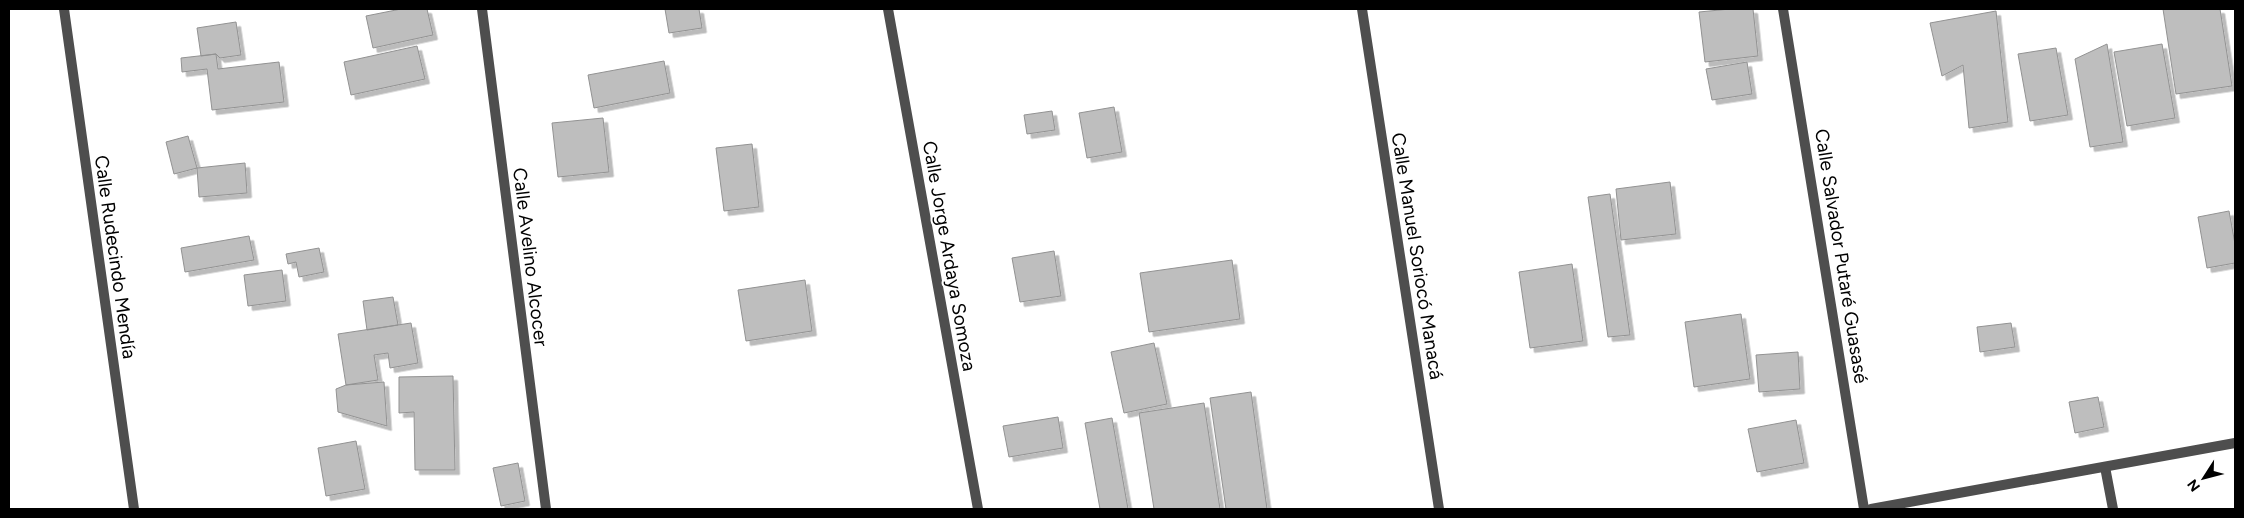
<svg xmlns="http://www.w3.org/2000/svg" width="2244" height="518" font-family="Figtree,sans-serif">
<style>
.building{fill:#bebebe;stroke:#929292;filter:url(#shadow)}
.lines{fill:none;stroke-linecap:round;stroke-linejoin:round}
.service{stroke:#4e4e4e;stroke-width:10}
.minor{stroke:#4e4e4e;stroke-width:10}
.labels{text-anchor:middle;stroke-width:4;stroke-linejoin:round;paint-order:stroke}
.street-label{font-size:19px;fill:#000;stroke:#fff}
</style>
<defs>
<filter id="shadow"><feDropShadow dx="4.5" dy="4.5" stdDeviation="0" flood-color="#0004"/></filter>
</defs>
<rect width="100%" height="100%" fill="#fff"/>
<path class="building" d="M 401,9 L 427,9 L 433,35 L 373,48 L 366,16 Z
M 665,9 L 699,9 L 702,28 L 669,33 Z
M 1730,9 L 1753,9 L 1758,56 L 1705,62 L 1699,12 Z
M 2163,9 L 2220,9 L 2232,86 L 2176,94 Z
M 1996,11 L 2008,122 L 1969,128 L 1963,65 L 1942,76 L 1930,23 Z
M 236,22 L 241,55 L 220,58 L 216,54 L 201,56 L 197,28 Z
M 2107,44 L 2123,142 L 2090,147 L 2075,59 Z
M 2162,44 L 2175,118 L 2127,126 L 2114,52 Z
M 417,46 L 425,79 L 351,95 L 344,62 Z
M 2056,48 L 2068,115 L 2030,121 L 2018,54 Z
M 216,54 L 218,69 L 279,62 L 284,102 L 212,110 L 207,69 L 182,72 L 181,58 Z
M 664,61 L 670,93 L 594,108 L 588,75 Z
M 1747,62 L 1752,94 L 1712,100 L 1706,69 Z
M 1114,107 L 1122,152 L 1087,158 L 1079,113 Z
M 1052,111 L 1055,130 L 1027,134 L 1024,115 Z
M 603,118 L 609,172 L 558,177 L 552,123 Z
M 188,136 L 197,168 L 174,174 L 166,142 Z
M 752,144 L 759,207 L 724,211 L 716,148 Z
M 245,163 L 247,193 L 199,197 L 197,168 Z
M 1670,182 L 1676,234 L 1621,240 L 1616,189 Z
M 1610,194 L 1630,335 L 1608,337 L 1588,197 Z
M 2229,211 L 2235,244 L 2235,263 L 2207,268 L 2198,217 Z
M 249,236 L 254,260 L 185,272 L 181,248 Z
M 319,248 L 324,272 L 299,277 L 296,262 L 288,264 L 286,254 Z
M 1054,251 L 1061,296 L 1020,302 L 1012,258 Z
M 1232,260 L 1240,319 L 1149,332 L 1140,273 Z
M 1572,264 L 1583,341 L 1530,348 L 1519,272 Z
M 282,270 L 286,301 L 248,306 L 244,275 Z
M 805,280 L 812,331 L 746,341 L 738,290 Z
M 393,297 L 398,325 L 367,330 L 363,301 Z
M 1741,314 L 1750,379 L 1694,387 L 1685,322 Z
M 411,323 L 418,363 L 390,368 L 388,353 L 374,355 L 378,380 L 346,385 L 338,334 Z
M 2011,323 L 2015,347 L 1980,352 L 1977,327 Z
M 1154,343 L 1167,404 L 1124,413 L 1111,352 Z
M 1798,352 L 1800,389 L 1759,392 L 1756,355 Z
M 453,376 L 455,470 L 415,470 L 414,412 L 399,413 L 399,377 Z
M 384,382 L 387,426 L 338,412 L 336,389 L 346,385 Z
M 1251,392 L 1267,509 L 1226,509 L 1210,398 Z
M 2098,397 L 2104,427 L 2075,433 L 2069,402 Z
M 1204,403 L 1220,509 L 1154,509 L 1139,413 Z
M 1058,417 L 1063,448 L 1009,457 L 1003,426 Z
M 1112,418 L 1128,509 L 1100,509 L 1085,423 Z
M 1796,420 L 1804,463 L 1757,472 L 1748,429 Z
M 356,441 L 365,489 L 326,496 L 318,448 Z
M 518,463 L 525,501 L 501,506 L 493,468 Z"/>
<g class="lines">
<path class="service" d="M 2105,467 L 2113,509"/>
<path class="minor" d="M 64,9 L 134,509
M 482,9 L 546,509
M 888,9 L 978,509
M 1362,9 L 1439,509
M 1783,9 L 1864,509
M 1871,509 L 2235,443"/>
</g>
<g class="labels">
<g class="street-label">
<text transform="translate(950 256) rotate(80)" y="7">Calle Jorge Ardaya Somoza</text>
<text transform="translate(1418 256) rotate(81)" y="7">Calle Manuel Soriocó Manacá</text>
<text transform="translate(1842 256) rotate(81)" y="7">Calle Salvador Putaré Guasasé</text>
<text transform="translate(116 257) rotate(82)" y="7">Calle Rudecindo Mendía</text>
<text transform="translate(531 257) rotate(83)" y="7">Calle Avelino Alcocer</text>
</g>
</g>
<rect width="2244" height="518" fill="none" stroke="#000000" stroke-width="20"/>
<g transform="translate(2204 478) rotate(234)" stroke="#ffffff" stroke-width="4" paint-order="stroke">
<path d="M0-4L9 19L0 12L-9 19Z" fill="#000000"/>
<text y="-8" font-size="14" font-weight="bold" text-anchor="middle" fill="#000000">N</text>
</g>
</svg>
